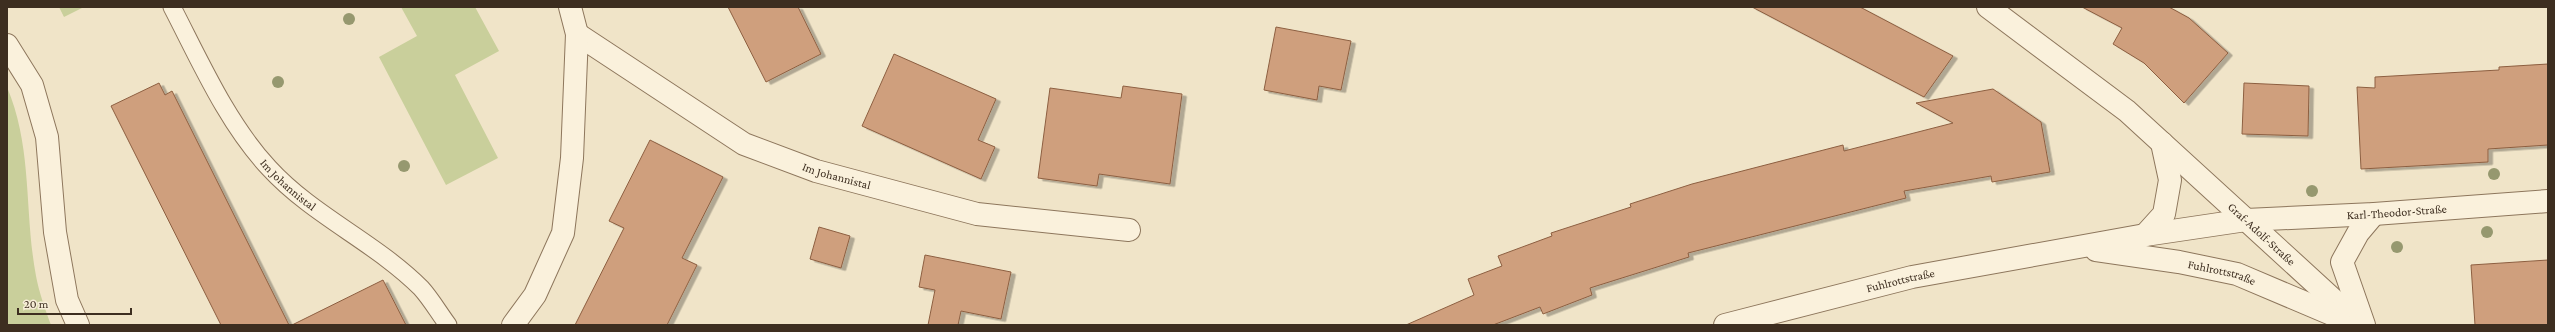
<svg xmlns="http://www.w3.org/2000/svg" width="2555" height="332" font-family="'Crimson Pro',serif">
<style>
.green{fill:#c9cf9b}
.building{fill:#cf9f7d;stroke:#8d5f41;filter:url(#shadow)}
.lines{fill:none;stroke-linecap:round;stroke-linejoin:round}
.lane-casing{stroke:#8d765c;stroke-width:19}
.street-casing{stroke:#8d765c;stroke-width:24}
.lane{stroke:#faf1dc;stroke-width:17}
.street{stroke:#faf1dc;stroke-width:22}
.tree{fill:#96986f}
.labels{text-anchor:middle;stroke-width:3;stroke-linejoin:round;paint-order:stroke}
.street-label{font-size:12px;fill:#3d2e20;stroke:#f7eed8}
</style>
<defs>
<filter id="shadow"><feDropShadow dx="4.5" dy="2.5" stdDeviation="0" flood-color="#0004"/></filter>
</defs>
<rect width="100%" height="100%" fill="#f0e4c8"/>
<path class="green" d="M 59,7 L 84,7 L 64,17 Z
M 401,7 L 475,7 L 499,51 L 455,75 L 498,158 L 446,185 L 379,57 L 417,36 Z
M 7,87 C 33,149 24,212 36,276 C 39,292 45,309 51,325 L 7,325 Z"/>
<path class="building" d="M 728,7 L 798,7 L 821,54 L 766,82 Z
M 1752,7 L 1860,7 L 1953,56 L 1924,97 Z
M 2082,7 L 2169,7 L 2189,18 L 2228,53 L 2184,103 L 2144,63 L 2113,44 L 2122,28 Z
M 1276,27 L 1351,41 L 1341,90 L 1319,86 L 1317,100 L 1264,90 Z
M 894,54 L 996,99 L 978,140 L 995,147 L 981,179 L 862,126 Z
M 2548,64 L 2548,145 L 2488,149 L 2488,162 L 2361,169 L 2357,87 L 2375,88 L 2375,77 L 2499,70 L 2499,67 Z
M 159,83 L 165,95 L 172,91 L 289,325 L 221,325 L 111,106 Z
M 2244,83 L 2309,86 L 2308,136 L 2242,134 Z
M 1123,86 L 1182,94 L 1170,184 L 1099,174 L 1097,186 L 1038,178 L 1050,88 L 1121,98 Z
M 1993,89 L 2041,122 L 2050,172 L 1992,182 L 1991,176 L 1904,191 L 1906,198 L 1688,253 L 1689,257 L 1590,288 L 1592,295 L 1543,314 L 1540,307 L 1493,325 L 1406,325 L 1474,295 L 1468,279 L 1502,266 L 1498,256 L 1552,236 L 1551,233 L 1631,207 L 1630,204 L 1692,184 L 1843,145 L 1844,151 L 1953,123 L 1916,103 Z
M 650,140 L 723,177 L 682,258 L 697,265 L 667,325 L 575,325 L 624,228 L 609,221 Z
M 819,227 L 850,236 L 841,268 L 810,259 Z
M 925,255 L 1011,272 L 1001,319 L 961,311 L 958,325 L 928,325 L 935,290 L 919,287 Z
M 2548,260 L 2548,325 L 2475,325 L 2471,265 Z
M 383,280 L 406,325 L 292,325 Z"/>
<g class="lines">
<g class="lane-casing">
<g id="lane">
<path id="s1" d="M 172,7 C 200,61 227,123 269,168 C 313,216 375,242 421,288 C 431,299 439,313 448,325"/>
</g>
</g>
<g class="street-casing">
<g id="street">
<path id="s2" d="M 1988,7 L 2127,111 L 2361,325"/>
<path id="s3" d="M 577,34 L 744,144 L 816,171 L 977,214 L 1129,230"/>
<path d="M 7,45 L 32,85 L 47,137 L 55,232 L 67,300 L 78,325"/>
<path d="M 2145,235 L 2164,214 L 2170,180 L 2162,143"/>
<path id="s4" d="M 2096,250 L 2179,262 L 2237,274 L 2348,321"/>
<path d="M 513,325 L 535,295 L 563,233 L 572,158 L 577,34 L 570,7"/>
<path id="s5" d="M 1725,325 L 1912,277 L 2145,235 L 2246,220 L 2374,214 L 2548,201"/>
<path d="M 2364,325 L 2342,262 L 2358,233 L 2374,214"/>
</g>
</g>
<use href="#lane" class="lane"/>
<use href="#street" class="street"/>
</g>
<g class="tree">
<circle cx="349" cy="19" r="6"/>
<circle cx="278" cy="82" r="6"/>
<circle cx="404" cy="166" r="6"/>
<circle cx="2494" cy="174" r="6"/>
<circle cx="2312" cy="191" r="6"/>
<circle cx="2487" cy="232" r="6"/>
<circle cx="2397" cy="247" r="6"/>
</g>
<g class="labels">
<g class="street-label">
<text dy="4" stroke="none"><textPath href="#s3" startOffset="298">Im Johannistal</textPath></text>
<text dy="4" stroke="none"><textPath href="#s1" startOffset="214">Im Johannistal</textPath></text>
<text dy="4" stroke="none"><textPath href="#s5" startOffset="683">Karl-Theodor-Straße</textPath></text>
<text dy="4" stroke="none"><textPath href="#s2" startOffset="356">Graf-Adolf-Straße</textPath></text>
<text dy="4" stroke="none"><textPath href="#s4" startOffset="128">Fuhlrottstraße</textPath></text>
<text dy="4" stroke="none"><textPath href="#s5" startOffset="181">Fuhlrottstraße</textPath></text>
</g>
</g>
<rect width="2555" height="332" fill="none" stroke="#3d2e20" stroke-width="16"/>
<path d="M18 308v6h113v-6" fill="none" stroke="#3d2e20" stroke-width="2"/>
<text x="24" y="308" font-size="12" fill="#3d2e20" stroke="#f7eed8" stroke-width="3" paint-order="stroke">20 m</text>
</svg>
